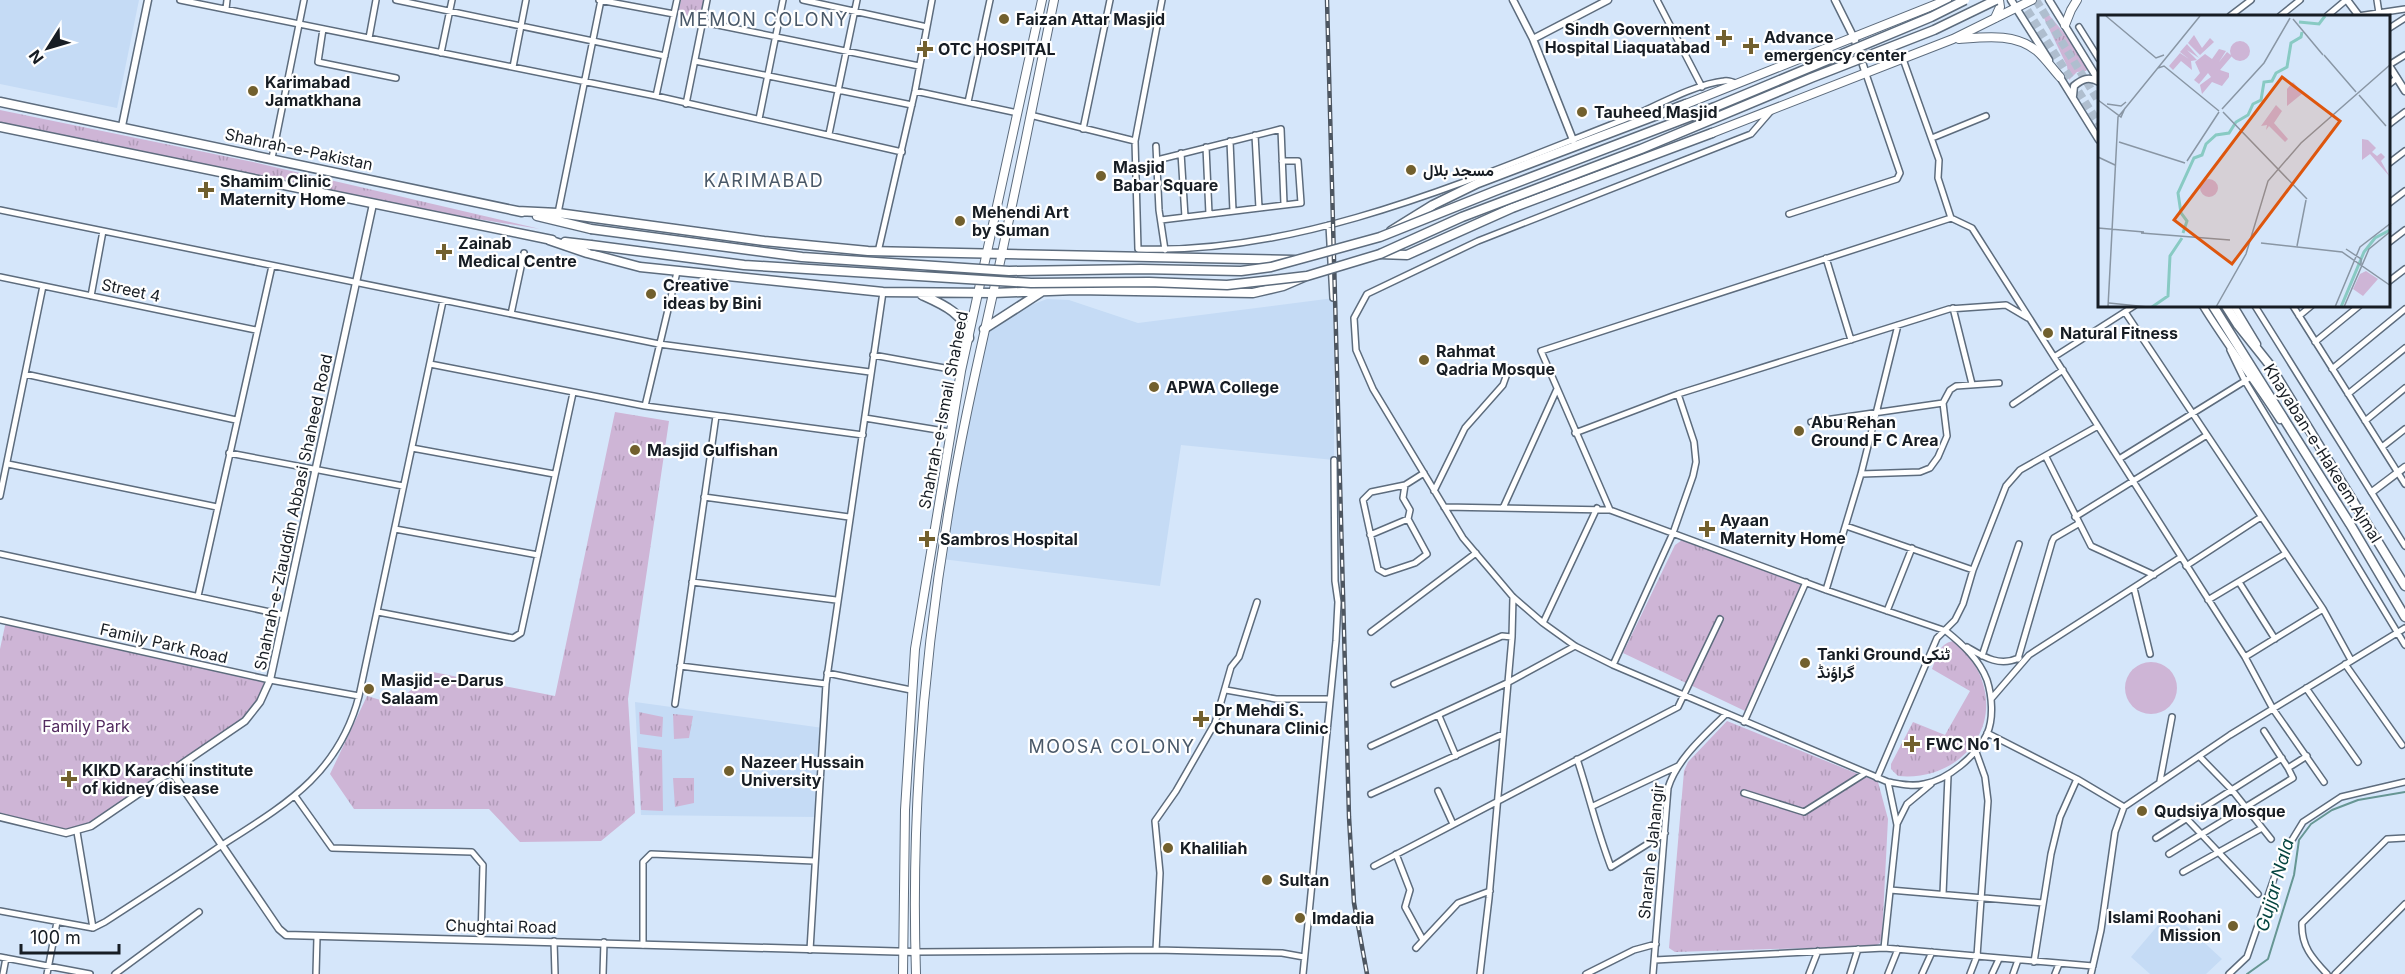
<svg xmlns="http://www.w3.org/2000/svg" width="2405" height="974" font-family="Inter,Vazirmatn,sans-serif">
<style>
.built{fill:#c5dbf5}
.grass{fill:url(#grass-tufts)}
.pitch{fill:#ceb5d6}
.lines{fill:none;stroke-linecap:round;stroke-linejoin:round}
.stream{stroke:#669693;stroke-width:2}
.trunk-tunnel{stroke:#afbecf;stroke-width:8;stroke-dasharray:8 4;stroke-linecap:butt}
.minor-casing{stroke:#5d6c7d;stroke-width:8}
.tertiary-casing{stroke:#5d6c7d;stroke-width:9}
.secondary-casing{stroke:#5d6c7d;stroke-width:10}
.trunk-casing{stroke:#5d6c7d;stroke-width:11}
.minor{stroke:#fff;stroke-width:5}
.tertiary{stroke:#fff;stroke-width:6}
.secondary{stroke:#fff;stroke-width:8}
.trunk{stroke:#fff;stroke-width:8}
.rail-casing{stroke:#4d5661;stroke-width:4.5}
.rail{stroke:#fff;stroke-width:2;stroke-dasharray:7;stroke-linecap:butt}
.trunk-bridge-casing{stroke:#5d6c7d;stroke-width:11;stroke-linecap:butt}
.trunk-bridge{stroke:#fff;stroke-width:8}
.poi-dot{fill:#72602e;stroke:#fff;stroke-width:2}
.labels{text-anchor:middle;stroke-width:4.5;stroke-linejoin:round;paint-order:stroke}
.poi-label{font-size:16px;font-weight:bold;fill:#171d24;stroke:#fff;text-anchor:start}
.street-label{font-size:16px;fill:#171d24;stroke:#fff}
.park-label{font-size:16px;fill:#532b60;stroke:#fff}
.neighbourhood-label{font-size:18px;letter-spacing:1.5px;fill:#4a5969;stroke:#fff}
.water-label{font-size:18px;font-style:italic;fill:#054540;stroke:#fff}
.inset-river{fill:none;stroke:#88cac3;stroke-width:3}
.inset-road{fill:none;stroke:#8996a4;stroke-width:1.5}
.view{fill:#de560d;fill-opacity:0.15;stroke:#de560d;stroke-width:3}
.inset-edge{fill:none;stroke:#171d24;stroke-width:3}
</style>
<defs>
<pattern id="grass-tufts" width="24" height="20" patternUnits="userSpaceOnUse" patternTransform="scale(1.5)"><rect width="24" height="20" fill="#ceb5d6"/><path d="M3 7l-1-3M5 7V3M7 7l1-3M15 17l-1-3M17 17v-4M19 17l1-3" fill="none" stroke="#b09bb8"/></pattern>
</defs>
<rect width="100%" height="100%" fill="#d5e6fa"/>
<path class="built" d="M 0,0 L 139,0 L 117,108 L 0,84 Z
M 1334,298 L 1334,460 L 1181,445 L 1160,586 L 942,559 L 984,329 L 1013,312 L 1047,299 L 1069,300 L 1138,323 Z
M 635,702 L 823,728 L 817,817 L 641,815 Z
M 2170,911 L 2222,959 L 2206,974 L 2150,974 L 2131,957 Z"/>
<path class="grass" d="M 681,0 L 705,0 L 702,19 L 678,14 Z
M 2045,10 L 2064,33 L 2088,68 L 2086,71 L 2077,72 L 2069,80 L 2067,66 L 2042,14 Z
M 0,110 L 253,162 L 540,229 L 410,208 L 0,122 Z
M 615,412 L 669,421 L 628,699 L 635,813 L 601,841 L 520,842 L 489,809 L 354,809 L 330,774 L 367,696 L 394,704 L 433,672 L 555,696 Z
M 1685,538 L 1798,582 L 1804,588 L 1745,711 L 1623,653 L 1675,545 Z
M 6,621 L 270,680 L 245,721 L 91,826 L 66,833 L 0,817 L 0,649 Z
M 1953,641 C 1966,648 1973,660 1979,673 C 2005,730 1957,782 1898,776 L 1891,769 L 1891,764 L 1913,722 L 1945,735 L 1970,691 L 1932,669 C 1937,657 1938,644 1953,641 Z
M 639,712 L 663,717 L 662,737 L 640,734 Z
M 673,714 L 693,716 L 689,738 L 674,739 Z
M 1727,721 L 1878,782 L 1888,819 L 1882,936 L 1880,943 L 1875,946 L 1675,952 L 1669,948 L 1684,771 L 1688,762 Z
M 638,747 L 662,750 L 663,811 L 641,810 Z
M 673,778 L 694,778 L 694,803 L 675,807 Z"/>
<path class="pitch" d="M2125 688a26 26 0 1 1 52 0a26 26 0 1 1-52 0Z"/>
<g class="lines">
<path class="stream" d="M 2247,974 L 2268,959 L 2294,875 L 2299,840 L 2311,824 L 2332,810 L 2358,800 L 2405,792"/>
<path class="trunk-tunnel" d="M 2021,0 L 2099,124
M 2036,0 L 2099,102"/>
<g class="minor-casing">
<path id="minor" d="M 180,0 L 656,96 L 902,152
M 396,0 L 665,56
M 599,0 L 674,14
M 803,0 L 927,27
M 1162,0 L 1135,141 L 1138,249 C 1303,255 1471,179 1623,120 C 1653,108 1694,84 1724,81 C 1729,80 1733,82 1737,84
M 1657,0 L 1702,87
M 2377,0 L 2379,13
M 226,9 L 227,0
M 2230,16 L 2251,0
M 2280,16 L 2300,0
M 2327,16 L 2346,0
M 2358,16 L 2405,9
M 703,22 L 919,66
M 2079,27 L 2099,59
M 323,29 L 318,62 L 396,78
M 2388,29 L 2405,18
M 369,38 L 376,0
M 441,53 L 452,0
M 1903,59 L 1939,160 L 1938,178 L 1951,218
M 695,61 L 912,105
M 2389,65 L 2405,55
M 513,67 L 526,0
M 2388,85 L 2397,78
M 915,91 L 1018,113
M 656,96 L 677,0
M 968,102 L 990,0
M 686,104 L 707,0
M 1030,115 L 1135,141
M 759,119 L 783,0
M 2388,125 L 2405,112
M 1083,129 L 1110,0
M 829,134 L 857,0
M 1255,135 L 1259,208
M 1932,138 L 1986,116
M 1230,141 L 1233,211
M 1156,146 L 1159,210 L 1165,250
M 1206,147 L 1209,214
M 1181,153 L 1185,217
M 272,158 L 304,0
M 1157,160 L 1281,129 L 1284,204
M 2388,164 L 2405,151
M 2388,204 L 2405,191
M 0,210 L 659,344 L 870,372
M 558,213 L 601,0
M 1789,214 L 1897,179 L 1900,173 L 1866,74
M 1161,220 L 1301,203 L 1298,161 L 1282,161
M 1329,225 L 1333,298
M 2388,243 L 2405,230
M 878,252 L 915,91 L 932,0
M 1826,258 L 1851,340
M 0,277 L 256,330
M 2388,282 L 2405,269
M 91,296 L 103,231
M 2255,306 L 2405,546
M 2293,306 L 2405,484
M 1953,308 L 1972,384
M 2125,312 L 2323,609 L 2351,660
M 511,314 L 524,253
M 2299,316 L 2311,306
M 2315,342 L 2359,306
M 2230,350 L 2245,381 L 2405,645
M 873,355 L 961,371
M 2054,357 L 2134,306
M 430,364 L 645,406 L 863,435
M 2332,369 L 2405,309
M 25,374 L 236,420
M 2348,394 L 2405,348
M 2013,404 L 2063,370
M 645,406 L 677,272
M 865,418 L 950,432
M 2365,421 L 2405,388
M 1811,422 L 1943,403 L 1950,390 L 1956,386 L 1999,383
M 1575,433 L 1678,394 L 1949,309 L 2006,305 L 2028,318
M 2382,447 L 2405,429
M 412,448 L 554,474
M 229,453 L 403,486
M 2046,457 L 2091,546 L 2154,575
M 2119,459 L 2248,379
M 8,464 L 217,507
M 1861,474 L 1920,472 L 1930,468 L 1938,457 L 1947,436 L 1943,403
M 1405,485 L 1403,498 L 1410,510 L 1408,519 L 1427,554 L 1415,563 L 1385,573 L 1378,569 L 1363,500 L 1371,492 L 1405,485 L 1424,473
M 1434,491 L 1465,428 L 1503,385 L 1509,368
M 0,496 L 43,286
M 704,497 L 849,517
M 1444,507 L 1610,510 L 1826,590 L 1946,631 C 1962,644 1979,659 1987,680 C 1992,696 1994,718 1987,734 C 1976,756 1948,780 1924,784 C 1912,787 1900,784 1888,782 L 1613,665 L 1575,646 L 1543,623 L 1513,597 L 1463,538 L 1373,389 L 1356,350 L 1354,318 L 1367,294 L 1478,241 L 1751,134 L 1771,111
M 1503,508 L 1557,389
M 1610,510 L 1541,351 L 1951,218 L 1972,228 L 2245,657 L 2273,709 L 2324,782
M 2075,517 L 2207,435
M 1846,526 L 1973,570
M 395,529 L 538,555
M 1370,535 L 1408,519
M 0,554 L 284,615
M 2186,566 L 2261,517
M 692,582 L 836,600
M 2239,582 L 2275,639
M 2134,588 L 2150,654
M 1826,590 L 1861,474 L 1898,325
M 198,596 L 272,266
M 2208,600 L 2285,554
M 1887,611 L 1912,548
M 378,612 L 513,638 L 521,633 L 573,393
M 0,620 L 270,680 L 359,696
M 1543,623 L 1597,508
M 1371,632 L 1476,553
M 1967,647 C 1984,657 1999,667 2019,658
M 1982,656 L 2019,544
M 2245,657 L 2323,609
M 2018,659 L 2052,542 L 2054,538 L 2078,524
M 2345,664 L 2402,745
M 1613,665 L 1673,533 L 1693,476 L 1696,462 L 1694,442 L 1678,394
M 680,666 L 826,684
M 827,673 L 911,690
M 1394,684 L 1502,636 L 1512,637 L 1513,597
M 2306,688 L 2358,762
M 1226,690 L 1276,699 L 1329,699
M 1991,699 L 2029,655 L 2181,557
M 675,704 L 716,416
M 1439,716 L 1456,756
M 1744,722 L 1806,582
M 2264,731 L 2288,768 L 2307,756
M 1987,733 L 2077,779 L 2124,807
M 1371,746 L 1507,683 L 1575,646
M 2199,756 L 2232,790 L 2271,839
M 1577,759 C 1589,795 1597,831 1611,867 L 1665,833
M 1877,778 L 1937,638 L 1955,620 L 1963,604 L 1973,570 L 2006,486 L 2020,470 L 2098,426
M 2160,781 L 2172,717
M 1438,791 L 1453,824
M 1744,793 L 1804,812 L 1864,774
M 1371,794 L 1503,734
M 295,796 L 332,848 L 472,852 L 483,865 L 481,939
M 1593,806 L 1678,766
M 2187,819 L 2258,894
M 1897,824 L 1907,804 L 1931,784
M 77,832 L 93,928
M 2156,838 L 2282,758
M 1396,854 L 1410,890 L 1405,907 L 1423,940
M 2169,854 L 2293,778 L 2288,768
M 1374,866 L 1678,707 L 1720,619
M 2183,872 L 2262,828
M 1890,890 L 2043,903
M 1943,894 L 1948,776
M 0,911 L 93,928 L 105,922 C 142,898 179,874 216,849 C 281,807 338,777 359,696 L 443,301
M 554,941 L 555,974
M 643,945 L 643,862 L 651,854 L 814,861
M 1416,948 L 1458,903 L 1490,891
M 1884,948 L 1897,825 L 1888,782
M 810,950 L 826,684 L 883,292
M 1156,950 L 1160,873 L 1155,821 L 1176,791 L 1215,723 L 1231,667 L 1239,657 L 1257,602
M 915,952 L 1156,950 L 1282,953 L 1304,957
M 0,957 L 90,974
M 1655,960 L 1884,948 L 2093,966
M 2034,962 L 2051,854 L 2060,817 L 2077,779
M 3,974 L 6,958
M 47,974 L 57,922
M 115,974 L 199,912
M 316,974 L 317,937
M 603,974 L 604,942
M 1303,974 L 1336,641 L 1338,602 L 1335,581 L 1334,460
M 1480,974 L 1489,898 L 1512,637
M 1586,974 L 1634,950 L 1656,944
M 1653,974 L 1668,788 C 1677,759 1704,736 1726,714
M 1809,974 L 1818,951
M 1850,974 L 1858,949
M 1888,974 L 1898,949
M 1922,974 L 1932,952
M 1970,974 L 1977,956 L 1988,801 L 1985,777 L 1975,749
M 1992,974 L 1999,959
M 2013,974 L 2018,960
M 2055,974 L 2059,964
M 2091,974 L 2101,930 L 2115,832 L 2124,807 L 2230,735 L 2405,628
M 2229,974 L 2247,957 L 2281,858 L 2303,822 L 2341,797 L 2405,782
M 2327,974 C 2312,958 2301,946 2302,923 L 2387,839 L 2405,838
M 2335,974 L 2405,904"/>
</g>
<g class="tertiary-casing">
<path id="tertiary" d="M 1513,0 L 1533,39 L 1573,140
M 1835,0 L 1854,38 L 1866,74
M 2011,0 L 2049,60
M 2049,0 L 2099,81
M 2347,0 L 2359,16
M 1533,39 L 1608,0
M 2388,64 L 2405,91
M 2058,74 L 2099,140
M 2073,96 L 2074,86 C 2082,79 2089,76 2099,82
M 122,126 L 148,0
M 2203,306 C 2227,345 2255,381 2280,420
M 2234,306 L 2257,344
M 2372,492 L 2405,467
M 172,772 L 279,929 L 286,935 L 915,952
M 0,817 L 66,833 L 91,826 L 245,721 L 260,702 L 270,680 L 373,204"/>
</g>
<g class="secondary-casing">
<path id="secondary" d="M 1995,18 L 2000,7 L 1999,0
M 2065,25 L 2071,10 L 2077,0
M 1959,39 C 1986,37 2015,33 2037,51 C 2045,58 2052,68 2060,77
M 1686,104 L 1947,0
M 1712,133 L 1953,39 L 2032,0
M 903,974 L 905,810 L 915,649 L 961,371 L 1042,0
M 916,974 C 911,821 923,666 948,515 C 962,426 983,340 1002,253 C 1020,169 1037,84 1054,0"/>
</g>
<g class="trunk-casing">
<path id="trunk" d="M 0,102 L 522,212
M 0,127 L 552,240
M 517,211 L 558,213 L 764,241 L 868,251 L 1294,260
M 537,216 L 591,229
M 1391,231 L 1433,205 L 1478,183 L 1686,104
M 549,240 L 587,253 L 640,267 L 883,292 L 993,293 L 1076,290 L 1253,293 L 1283,286 L 1304,277
M 565,242 L 591,245
M 1380,254 L 1407,255 L 1512,208 L 1712,133
M 922,295 C 942,304 966,314 969,338
M 2213,306 L 2350,524 L 2405,617
M 2226,306 L 2238,325 L 2269,364 L 2405,586
M 984,329 L 1043,291"/>
</g>
<use href="#minor" class="minor"/>
<use href="#tertiary" class="tertiary"/>
<use href="#secondary" class="secondary"/>
<use href="#trunk" class="trunk"/>
<g class="rail-casing">
<path id="rail" d="M 1327,0 L 1349,817 L 1354,903 L 1367,974"/>
</g>
<use href="#rail" class="rail"/>
<g class="trunk-bridge-casing">
<path id="trunk-bridge" d="M 591,229 L 802,257 L 1009,271 L 1141,269 L 1241,271 L 1271,267 L 1380,237 L 1495,191 L 1715,107 L 1931,17 L 1965,0
M 591,245 L 744,265 L 1031,283 L 1149,282 L 1227,285 L 1307,276 L 1380,254 L 1462,217 L 1641,149 L 1811,78 L 1934,30 L 1996,0"/>
</g>
<use href="#trunk-bridge" class="trunk-bridge"/>
</g>
<g class="poi-dot">
<circle cx="1004" cy="19" r="6"/>
<path d="M1721 29h6v6h6v6h-6v6h-6v-6h-6v-6h6z"/>
<path d="M1748 37h6v6h6v6h-6v6h-6v-6h-6v-6h6z"/>
<path d="M922 40h6v6h6v6h-6v6h-6v-6h-6v-6h6z"/>
<circle cx="253" cy="91" r="6"/>
<circle cx="1582" cy="112" r="6"/>
<circle cx="1411" cy="170" r="6"/>
<circle cx="1101" cy="176" r="6"/>
<path d="M203 181h6v6h6v6h-6v6h-6v-6h-6v-6h6z"/>
<circle cx="960" cy="221" r="6"/>
<path d="M441 243h6v6h6v6h-6v6h-6v-6h-6v-6h6z"/>
<circle cx="651" cy="294" r="6"/>
<circle cx="2048" cy="333" r="6"/>
<circle cx="1424" cy="360" r="6"/>
<circle cx="1154" cy="387" r="6"/>
<circle cx="1799" cy="431" r="6"/>
<circle cx="635" cy="450" r="6"/>
<path d="M1704 520h6v6h6v6h-6v6h-6v-6h-6v-6h6z"/>
<path d="M924 530h6v6h6v6h-6v6h-6v-6h-6v-6h6z"/>
<circle cx="1805" cy="663" r="6"/>
<circle cx="369" cy="689" r="6"/>
<path d="M1198 710h6v6h6v6h-6v6h-6v-6h-6v-6h6z"/>
<path d="M1909 735h6v6h6v6h-6v6h-6v-6h-6v-6h6z"/>
<circle cx="729" cy="771" r="6"/>
<path d="M66 770h6v6h6v6h-6v6h-6v-6h-6v-6h6z"/>
<circle cx="2142" cy="811" r="6"/>
<circle cx="1168" cy="848" r="6"/>
<circle cx="1267" cy="880" r="6"/>
<circle cx="1300" cy="918" r="6"/>
<circle cx="2233" cy="926" r="6"/>
</g>
<g class="labels">
<g class="poi-label">
<text x="1016" y="25">Faizan Attar Masjid</text>
<text x="1710" y="35" text-anchor="end">Sindh Government<tspan x="1710" dy="18">Hospital Liaquatabad</tspan></text>
<text x="1764" y="43">Advance<tspan x="1764" dy="18">emergency center</tspan></text>
<text x="938" y="55">OTC HOSPITAL</text>
<text x="265" y="88">Karimabad<tspan x="265" dy="18">Jamatkhana</tspan></text>
<text x="1594" y="118">Tauheed Masjid</text>
<text x="1113" y="173">Masjid<tspan x="1113" dy="18">Babar Square</tspan></text>
<text x="1423" y="176">مسجد بلال</text>
<text x="220" y="187">Shamim Clinic<tspan x="220" dy="18">Maternity Home</tspan></text>
<text x="972" y="218">Mehendi Art<tspan x="972" dy="18">by Suman</tspan></text>
<text x="458" y="249">Zainab<tspan x="458" dy="18">Medical Centre</tspan></text>
<text x="663" y="291">Creative<tspan x="663" dy="18">ideas by Bini</tspan></text>
<text x="2060" y="339">Natural Fitness</text>
<text x="1436" y="357">Rahmat<tspan x="1436" dy="18">Qadria Mosque</tspan></text>
<text x="1166" y="393">APWA College</text>
<text x="1811" y="428">Abu Rehan<tspan x="1811" dy="18">Ground F C Area</tspan></text>
<text x="647" y="456">Masjid Gulfishan</text>
<text x="1720" y="526">Ayaan<tspan x="1720" dy="18">Maternity Home</tspan></text>
<text x="940" y="545">Sambros Hospital</text>
<text x="1817" y="660">Tanki Groundٹنکی<tspan x="1817" dy="18">گراؤنڈ</tspan></text>
<text x="381" y="686">Masjid-e-Darus<tspan x="381" dy="18">Salaam</tspan></text>
<text x="1214" y="716">Dr Mehdi S.<tspan x="1214" dy="18">Chunara Clinic</tspan></text>
<text x="1926" y="750">FWC No 1</text>
<text x="741" y="768">Nazeer Hussain<tspan x="741" dy="18">University</tspan></text>
<text x="82" y="776">KIKD Karachi institute<tspan x="82" dy="18">of kidney disease</tspan></text>
<text x="2154" y="817">Qudsiya Mosque</text>
<text x="1180" y="854">Khaliliah</text>
<text x="1279" y="886">Sultan</text>
<text x="2221" y="923" text-anchor="end">Islami Roohani<tspan x="2221" dy="18">Mission</tspan></text>
<text x="1312" y="924">Imdadia</text>
</g>
<g class="street-label">
<text transform="translate(299 149) rotate(12)" y="6">Shahrah-e-Pakistan</text>
<text transform="translate(131 290) rotate(12)" y="6">Street 4</text>
<text transform="translate(943 410) rotate(-79)" y="6">Shahrah-e-Ismail Shaheed</text>
<text transform="translate(2323 453) rotate(58)" y="6">Khayaban-e-Hakeem Ajmal</text>
<text transform="translate(293 512) rotate(-78)" y="6">Shahrah-e-Ziauddin Abbasi Shaheed Road</text>
<text transform="translate(164 643) rotate(13)" y="6">Family Park Road</text>
<text transform="translate(1651 851) rotate(-84)" y="6">Sharah e Jahangir</text>
<text transform="translate(501 926) rotate(1)" y="6">Chughtai Road</text>
</g>
<g class="park-label">
<text x="86" y="732">Family Park</text>
</g>
<g class="neighbourhood-label">
<text x="764" y="26">MEMON COLONY</text>
<text x="764" y="187">KARIMABAD</text>
<text x="1112" y="753">MOOSA COLONY</text>
</g>
<g class="water-label">
<text transform="translate(2275 885) rotate(-74)" y="6">Gujjar Nala</text>
</g>
</g>
<g transform="translate(2098 15)">
<rect width="292" height="292" fill="#d5e6fa"/>
<path d="M 96,20 L 104,33 L 112,23 L 116,27 L 102,40 L 90,28 ZM132 36a10 10 0 1 1 20 0a10 10 0 1 1-20 0ZM 89,29 L 101,43 L 89,35 L 99,45 L 93,46 L 94,55 L 83,46 L 75,55 L 71,51 L 82,38 L 91,44 L 82,37 ZM 121,34 L 128,36 L 121,47 L 129,37 L 134,41 L 122,55 L 131,58 L 131,62 L 124,71 L 114,67 L 104,79 L 102,70 L 113,62 L 110,58 L 101,69 L 96,65 L 102,58 L 97,47 L 107,39 L 114,44 ZM 195,67 L 205,78 L 189,91 L 189,74 ZM 178,90 L 184,96 L 176,108 L 190,124 L 187,127 L 171,111 L 168,115 L 169,110 L 163,111 ZM 264,124 L 270,125 L 278,133 L 274,137 L 279,141 L 283,138 L 287,142 L 283,146 L 292,162 L 272,139 L 264,145 ZM102 173a9 9 0 1 1 18 0a9 9 0 1 1-18 0Z" fill="#ceb5d6"/>
<path d="M 268,256 L 280,264 L 265,281 L 255,274 L 262,259 Z" fill="#ceb5d6"/>
<path class="inset-river" d="M 201,7 L 221,9 L 227,1M 85,218 L 89,206 L 83,198 L 80,178 L 96,143 L 104,140 L 108,129 L 118,120 L 131,118 L 138,107 L 150,100 L 155,89 L 163,85 L 166,67 L 174,66 L 178,58 L 189,52 L 193,28 L 203,22 L 204,17M 54,292 L 70,281 L 72,241 L 84,223M 243,292 L 266,237 L 277,223 L 292,215"/>
<path class="inset-road" d="M 8,1 L 58,43 L 66,40M 195,4 L 225,40M 226,40 L 258,77M 60,53 L 66,51 L 121,96M 261,80 L 288,111M 0,85 L 23,102 L 27,93M 9,89 L 23,91 L 28,87M 124,94 L 166,48 L 192,3M 125,97 L 209,184M 21,127 L 87,148M 0,142 L 17,150M 89,146 L 121,97M 0,213 L 46,217M 43,218 L 132,225M 163,228 L 244,237 L 293,271M 199,231 L 208,185M 248,234 L 263,244 L 263,249M 11,288 L 50,292M 10,292 L 20,102 L 102,1M 118,292 L 148,239 L 170,166 L 203,128 L 293,49M 237,292 L 262,232 L 293,208M 246,292 L 271,234 L 293,216"/>
<path class="view" d="M 184,62 L 242,106 L 134,249 L 76,205 Z"/>
<rect width="292" height="292" class="inset-edge"/>
</g>
<g transform="translate(48 48) rotate(233)" stroke="#ffffff" stroke-width="4.5" paint-order="stroke">
<path d="M0-4.5L10 22L0 15L-10 22Z" fill="#171d24"/>
<text y="-9" font-size="16" font-weight="bold" text-anchor="middle" fill="#171d24">N</text>
</g>
<path d="M21 944v9h98v-9" fill="none" stroke="#171d24" stroke-width="3"/>
<text x="30" y="944" font-size="18" fill="#171d24" stroke="#ffffff" stroke-width="4.5" paint-order="stroke">100 m</text>
</svg>
